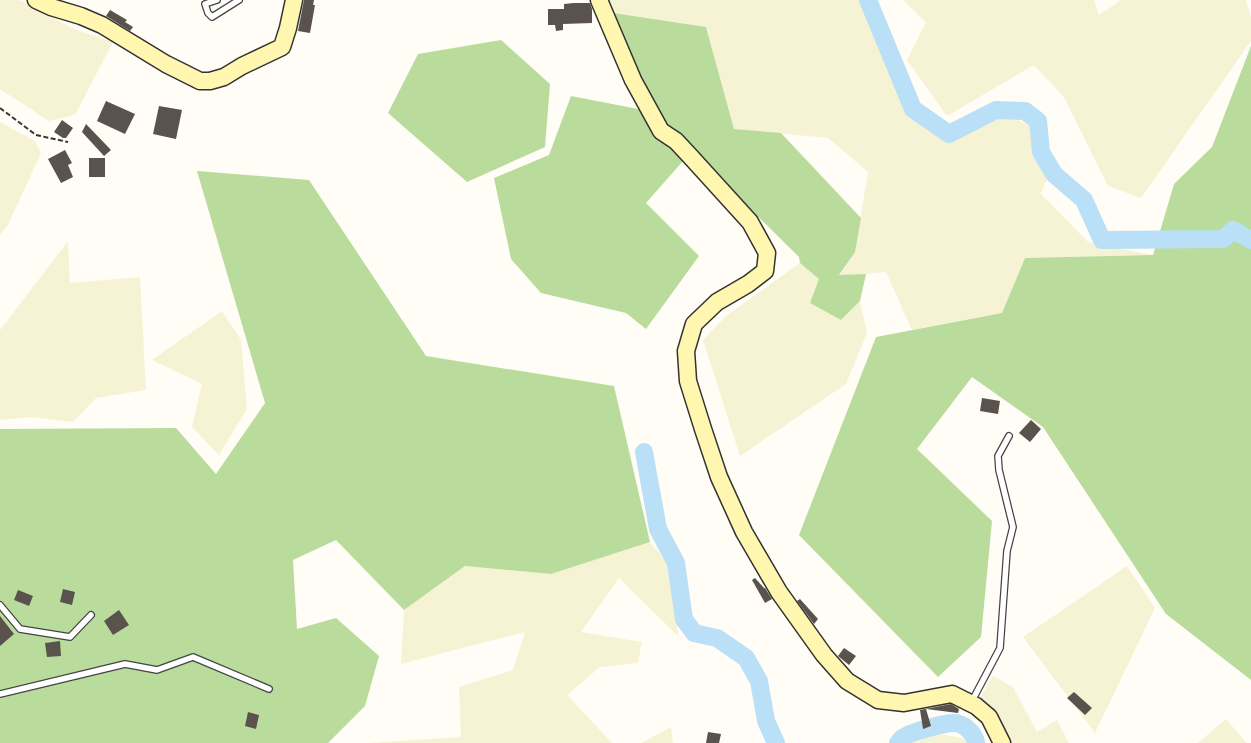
<svg xmlns="http://www.w3.org/2000/svg" width="1251" height="743" font-family="'Times New Roman',serif">
<style>
.farmland{fill:#f6f3d4}
.forest{fill:#b9dc9c}
.lines{fill:none;stroke-linecap:round;stroke-linejoin:round}
.river{stroke:#b9e0f7;stroke-width:18}
.building{fill:#5a524d}
.lane-casing{stroke:#444;stroke-width:8}
.secondary-casing{stroke:#333;stroke-width:19}
.path{stroke:#333;stroke-width:2;stroke-dasharray:5 2.5;stroke-linecap:butt}
.lane{stroke:#fff;stroke-width:5.5}
.secondary{stroke:#fff6b0;stroke-width:16}
</style>
<rect width="100%" height="100%" fill="#fffdf5"/>
<path class="farmland" d="M 0,0 L 20,0 L 74,29 L 113,42 L 75,115 L 49,121 L 0,89 Z
M 606,0 L 863,0 L 863,4 L 910,113 L 928,131 L 951,137 L 1005,112 L 1032,128 L 1048,176 L 1041,194 L 1088,242 L 1153,255 L 1025,258 L 1002,313 L 912,330 L 886,272 L 839,276 L 855,252 L 868,172 L 828,138 L 734,129 L 706,27 L 607,12 Z
M 903,0 L 1094,0 L 1099,15 L 1121,0 L 1246,0 L 1251,17 L 1251,41 L 1141,198 L 1108,186 L 1064,97 L 1034,65 L 947,116 L 907,60 L 926,22 Z
M 0,122 L 35,141 L 41,153 L 8,225 L 0,235 Z
M 68,241 L 70,283 L 140,277 L 146,390 L 96,398 L 73,422 L 31,417 L 0,420 L 0,330 Z
M 800,263 L 820,279 L 841,320 L 860,301 L 867,333 L 846,384 L 740,456 L 703,340 L 726,316 Z
M 222,311 L 241,340 L 247,409 L 219,455 L 192,427 L 202,384 L 152,360 Z
M 650,542 L 672,569 L 678,636 L 619,578 L 581,632 L 642,642 L 638,663 L 600,667 L 567,695 L 612,743 L 368,743 L 461,737 L 459,687 L 513,670 L 525,632 L 401,664 L 404,610 L 465,566 L 551,574 Z
M 1127,566 L 1155,608 L 1095,733 L 1023,637 Z
M 993,676 L 1013,687 L 1037,732 L 1057,720 L 1069,743 L 1009,743 L 978,701 Z
M 1226,719 L 1247,743 L 1198,743 Z
M 671,727 L 673,743 L 641,743 Z
M 936,733 L 961,738 L 972,743 L 913,743 Z"/>
<path class="forest" d="M 607,12 L 706,27 L 734,129 L 781,133 L 861,218 L 855,252 L 839,275 L 866,274 L 860,301 L 841,320 L 810,303 L 819,279 L 800,263 L 799,257 L 669,129 Z
M 501,40 L 550,84 L 545,147 L 467,182 L 388,113 L 418,54 Z
M 1251,46 L 1251,680 L 1166,614 L 1043,427 L 972,377 L 917,449 L 992,521 L 981,637 L 938,677 L 799,535 L 876,337 L 1002,313 L 1025,258 L 1153,255 L 1174,184 L 1212,147 Z
M 571,96 L 638,109 L 683,161 L 646,203 L 699,256 L 646,329 L 626,313 L 541,293 L 511,259 L 494,178 L 549,155 Z
M 197,171 L 309,180 L 426,356 L 614,386 L 650,542 L 551,574 L 465,566 L 404,610 L 336,540 L 293,560 L 297,629 L 336,618 L 379,656 L 365,706 L 328,743 L 0,743 L 0,429 L 176,428 L 216,474 L 265,403 Z"/>
<g class="lines">
<path class="river" d="M 868,0 L 913,109 L 949,134 L 996,110 L 1025,111 L 1038,121 L 1041,152 L 1054,174 L 1084,200 L 1102,240 L 1223,239 L 1233,230 L 1251,240
M 644,452 L 658,529 L 676,563 L 684,619 L 694,633 L 717,638 L 746,658 L 759,681 L 766,721 L 776,743
M 898,743 C 900,741 901,738 904,737 C 911,732 944,723 954,723 C 964,723 975,734 976,743"/>
</g>
<path class="building" d="M 304,0 L 314,0 L 313,5 L 315,5 L 310,33 L 298,31 Z
M 574,3 L 590,3 L 592,9 L 592,23 L 563,24 L 563,30 L 556,31 L 555,25 L 548,25 L 548,9 L 564,9 L 564,4 Z
M 110,10 L 127,20 L 125,22 L 133,27 L 130,31 L 106,16 Z
M 106,101 L 135,114 L 125,134 L 97,121 Z
M 159,106 L 182,110 L 176,139 L 153,134 Z
M 62,120 L 73,128 L 66,138 L 63,138 L 54,132 Z
M 86,124 L 111,150 L 104,156 L 82,132 Z
M 65,150 L 72,163 L 68,165 L 73,177 L 61,183 L 48,159 Z
M 89,158 L 105,158 L 105,177 L 89,177 Z
M 982,398 L 1000,401 L 998,414 L 980,411 Z
M 1031,420 L 1041,429 L 1030,442 L 1019,433 Z
M 755,578 L 764,588 L 765,588 L 772,599 L 765,603 L 752,580 Z
M 63,589 L 75,592 L 72,605 L 60,602 Z
M 18,590 L 33,596 L 29,606 L 14,600 Z
M 800,599 L 818,619 L 814,624 L 797,601 Z
M 119,610 L 129,625 L 113,635 L 104,621 Z
M 0,616 L 14,634 L 0,646 Z
M 60,641 L 61,656 L 47,657 L 45,643 Z
M 844,648 L 856,656 L 849,665 L 838,656 Z
M 1074,692 L 1092,708 L 1085,715 L 1067,698 Z
M 951,704 L 959,709 L 958,713 L 926,709 L 931,726 L 923,729 L 920,710 Z
M 248,712 L 259,715 L 256,729 L 245,726 Z
M 708,732 L 721,734 L 719,743 L 706,743 Z"/>
<g class="lines">
<g class="lane-casing">
<path id="lane" d="M 217,0 L 205,4 L 208,13 L 212,17 L 239,0
M 0,605 L 20,629 L 70,637 L 91,615
M 0,694 L 125,664 L 157,670 L 193,657 L 269,689
M 972,701 L 1000,648 L 1007,551 L 1013,527 L 999,470 L 998,456 L 1009,436"/>
</g>
<g class="secondary-casing">
<path id="secondary" d="M 36,0 L 51,7 L 81,16 L 102,25 L 166,64 L 200,81 L 210,81 L 224,77 L 242,66 L 282,47 L 288,28 L 294,0
M 599,0 L 633,80 L 661,131 L 676,141 L 690,156 L 750,222 L 767,253 L 765,271 L 748,284 L 717,302 L 694,324 L 686,351 L 688,381 L 703,429 L 719,477 L 744,532 L 779,592 L 824,655 L 847,681 L 878,700 L 904,703 L 952,694 L 976,706 L 989,717 L 1002,743"/>
</g>
<path class="path" d="M 0,108 L 36,135 L 68,142"/>
<use href="#lane" class="lane"/>
<use href="#secondary" class="secondary"/>
</g>
</svg>
